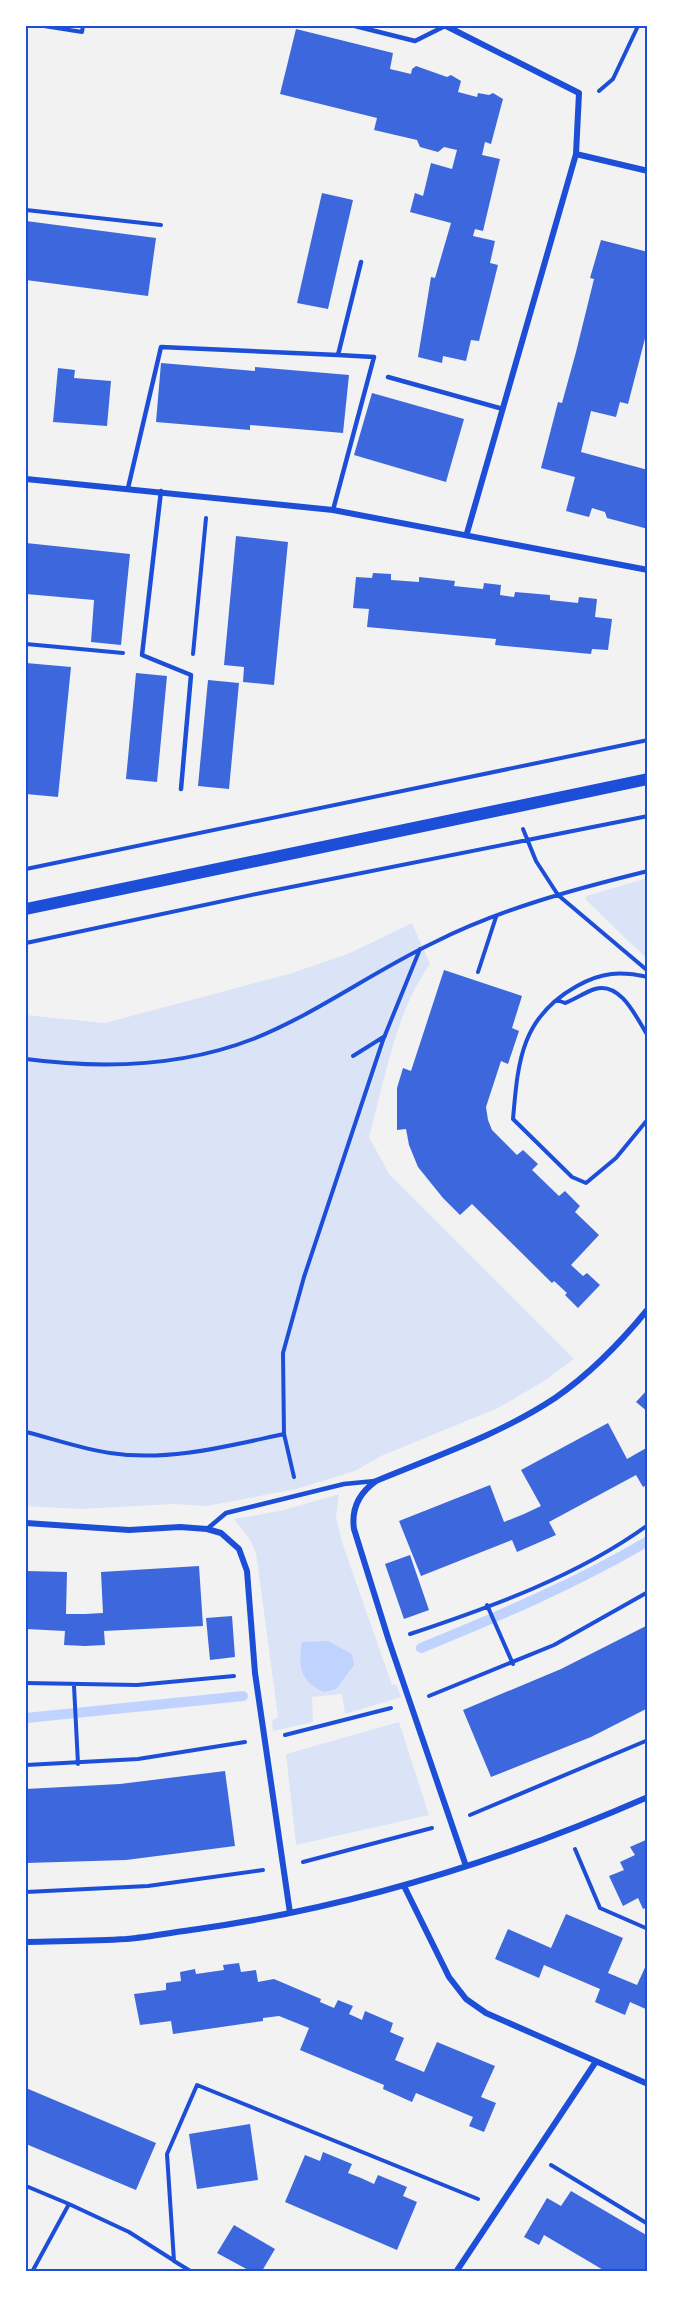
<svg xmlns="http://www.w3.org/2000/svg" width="673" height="2297" font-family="Jost,sans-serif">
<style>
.green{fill:#dbe4f7}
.water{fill:#bfd3fe}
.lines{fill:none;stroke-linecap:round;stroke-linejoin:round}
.stream{stroke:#bfd3fe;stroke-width:10}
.building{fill:#3d67dc}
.path{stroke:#1d4ed8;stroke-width:4}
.service{stroke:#1d4ed8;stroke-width:4.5}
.minor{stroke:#1d4ed8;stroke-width:6}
.secondary{stroke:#1d4ed8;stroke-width:12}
.neatline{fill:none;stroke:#1d4ed8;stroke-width:2}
</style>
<rect width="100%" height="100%" fill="#f2f2f2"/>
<path class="green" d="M 647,878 L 648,878 L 647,959 L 585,899 L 587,896 Z
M 412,923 L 430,964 C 395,1013 385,1080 369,1137 L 390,1175 L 574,1359 L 544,1381 L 498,1408 L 381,1456 L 355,1471 L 296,1489 L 207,1506 L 175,1504 L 80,1509 L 26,1506 L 26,1015 L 105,1023 L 292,973 L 350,953 Z
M 339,1494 L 336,1517 L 343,1545 L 392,1685 L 396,1684 L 401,1697 L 345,1714 L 342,1694 L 312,1697 L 313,1722 L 273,1731 L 272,1720 L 278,1717 L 256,1553 L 249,1538 L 234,1519 L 280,1511 Z
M 399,1722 L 429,1815 L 296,1845 L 286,1754 Z"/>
<path class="water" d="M 328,1641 L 352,1654 L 354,1665 L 336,1689 L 324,1692 C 300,1682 298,1666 302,1642 Z"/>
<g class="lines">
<path class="stream" d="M 421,1648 C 499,1616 575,1584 648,1541
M 26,1718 L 243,1696"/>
</g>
<path class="building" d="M 296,29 L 393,53 L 390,69 L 411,74 L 412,69 L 416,66 L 447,77 L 451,75 L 461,81 L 458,92 L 477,97 L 478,93 L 489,95 L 493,93 L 503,99 L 491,144 L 485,142 L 482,155 L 500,159 L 483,231 L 475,229 L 473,236 L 495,241 L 490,263 L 498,265 L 479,341 L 471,340 L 466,361 L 443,356 L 442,363 L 418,357 L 431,277 L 435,278 L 451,223 L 410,212 L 415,193 L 423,196 L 431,163 L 452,169 L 457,150 L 444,147 L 438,152 L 420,147 L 417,140 L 374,130 L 377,118 L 280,94 Z
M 322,193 L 353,200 L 328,309 L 297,303 Z
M 26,221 L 156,238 L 148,296 L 26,280 Z
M 601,240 L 648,252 L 648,327 L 628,404 L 620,402 L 616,417 L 591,411 L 581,452 L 648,470 L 648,529 L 607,518 L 605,512 L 592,508 L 589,517 L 566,511 L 575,477 L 541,468 L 558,402 L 562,403 L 576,352 L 594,279 L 590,278 Z
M 161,363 L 255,371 L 255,367 L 349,375 L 343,433 L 250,425 L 250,430 L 156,422 Z
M 58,368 L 75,370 L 74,378 L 111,381 L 107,426 L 53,422 Z
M 372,393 L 464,419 L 446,482 L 354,455 Z
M 236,536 L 288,542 L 274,685 L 243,682 L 244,667 L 224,665 Z
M 26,543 L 130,554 L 121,645 L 91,642 L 94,600 L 26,594 Z
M 373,573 L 391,574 L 391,580 L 419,582 L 419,577 L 455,581 L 454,586 L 483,589 L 484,583 L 501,585 L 500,595 L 514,597 L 515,592 L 550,595 L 550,600 L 578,603 L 579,597 L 597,599 L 595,617 L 612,619 L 608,650 L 592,649 L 591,654 L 495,645 L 496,639 L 367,627 L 369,609 L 353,608 L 356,577 L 372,578 Z
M 26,663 L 71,667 L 58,797 L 26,794 Z
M 136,673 L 167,676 L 157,782 L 126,779 Z
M 208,680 L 239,683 L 229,789 L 198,786 Z
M 444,970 L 522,996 L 512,1028 L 519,1031 L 508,1064 L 501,1061 L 486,1107 L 488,1120 L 492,1130 L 517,1155 L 523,1150 L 538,1164 L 532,1170 L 559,1196 L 565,1191 L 580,1206 L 575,1212 L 599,1235 L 571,1265 L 583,1276 L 587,1273 L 600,1285 L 578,1308 L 565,1295 L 567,1293 L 554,1281 L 552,1283 L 472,1204 L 460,1215 L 443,1198 L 418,1167 L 409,1145 L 406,1129 L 397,1130 L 397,1088 L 403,1068 L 411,1071 Z
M 648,1389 L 648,1412 L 636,1402 Z
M 608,1423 L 627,1459 L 648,1447 L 648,1484 L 643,1487 L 636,1475 L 549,1522 L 556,1535 L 517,1552 L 512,1540 L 421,1576 L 399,1521 L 490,1485 L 504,1522 L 524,1514 L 541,1506 L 521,1470 Z
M 410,1555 L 429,1610 L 404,1619 L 385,1564 Z
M 199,1566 L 203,1626 L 104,1631 L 105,1645 L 85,1646 L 64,1645 L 65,1631 L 26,1629 L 26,1571 L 67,1572 L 66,1614 L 85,1614 L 103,1613 L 101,1572 Z
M 232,1616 L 235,1657 L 210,1660 L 206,1618 Z
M 648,1625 L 648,1708 L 591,1737 L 491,1777 L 463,1710 L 561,1669 Z
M 225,1771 L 235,1846 L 126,1860 L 26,1863 L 26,1789 L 120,1784 Z
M 648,1839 L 648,1907 L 643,1909 L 638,1898 L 623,1906 L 609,1876 L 624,1870 L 620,1862 L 635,1855 L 630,1847 Z
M 566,1914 L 623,1938 L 608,1973 L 637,1985 L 648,1961 L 648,2010 L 630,2002 L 625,2015 L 595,2002 L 600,1989 L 544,1965 L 539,1978 L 495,1959 L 508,1929 L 551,1948 Z
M 239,1963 L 241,1972 L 256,1970 L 258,1982 L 274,1979 L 321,1999 L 320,2002 L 334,2008 L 338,2000 L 353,2006 L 349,2014 L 362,2020 L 365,2011 L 393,2023 L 390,2032 L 404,2038 L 395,2060 L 424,2072 L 437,2042 L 495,2066 L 481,2097 L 496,2103 L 484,2132 L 469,2126 L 473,2117 L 416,2093 L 412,2102 L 383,2089 L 384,2085 L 300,2050 L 309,2028 L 279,2016 L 263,2018 L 263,2021 L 173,2034 L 171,2021 L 140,2025 L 134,1994 L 166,1990 L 166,1983 L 181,1981 L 180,1972 L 195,1969 L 196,1974 L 224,1970 L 223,1965 Z
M 26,2088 L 156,2143 L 136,2190 L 26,2144 Z
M 250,2124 L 258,2180 L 197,2189 L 189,2134 Z
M 323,2152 L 352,2164 L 348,2173 L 361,2178 L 374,2184 L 378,2175 L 407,2187 L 403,2196 L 417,2202 L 397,2250 L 285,2202 L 305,2155 L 320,2161 Z
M 571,2191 L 648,2236 L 648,2271 L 605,2271 L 544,2235 L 539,2245 L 524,2237 L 547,2198 L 561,2206 Z
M 234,2225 L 275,2249 L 262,2271 L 250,2271 L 217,2253 Z"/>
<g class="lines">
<path class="path" d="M 44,26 L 82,32 L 83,26
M 599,91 L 613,79 L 638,26
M 26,210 L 161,225
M 26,644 L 123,653
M 193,654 L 206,518
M 523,829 L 536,861 L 558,895 L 648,971
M 26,869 L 648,740
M 26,943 L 261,893 L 648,816
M 478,972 L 496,917
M 648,977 C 620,971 602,972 577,986 C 521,1017 518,1061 513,1119 L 572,1177 L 586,1183 L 616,1158 L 648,1119
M 557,1000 L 565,1003 C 576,999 585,992 595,989 C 621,981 637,1019 648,1036
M 353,1056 L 385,1036
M 26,1059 C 102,1069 181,1067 253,1039 C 316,1014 372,972 433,943 C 500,909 575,889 648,871
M 26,1432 C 54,1439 82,1449 110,1453 C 168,1462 228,1446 284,1434
M 294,1477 L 284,1434 L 283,1353 L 304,1277 L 383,1040 L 420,949
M 487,1605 L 513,1664
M 410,1634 C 491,1607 578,1576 648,1525
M 26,1683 L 137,1685 L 234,1676
M 74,1686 L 78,1764
M 429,1696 L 554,1645 L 648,1592
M 285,1735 L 391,1708
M 26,1765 L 138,1759 L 245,1742
M 470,1815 L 648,1740
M 575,1849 L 600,1908 L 648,1929
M 303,1862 L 432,1828
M 26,1892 L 148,1886 L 263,1870
M 551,2165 L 648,2224
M 26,2186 L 69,2204
M 32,2272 L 69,2204 L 129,2232 L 173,2260
M 192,2272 L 174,2261 L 167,2154 L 197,2085 L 478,2199"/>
<path class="service" d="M 355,26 L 415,41 L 445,26
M 388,377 L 503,409
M 128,488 L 161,347 L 338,355 L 361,262
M 161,491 L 142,655 L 191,675 L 181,789
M 333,510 L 374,357 L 338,355
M 207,1529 L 226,1513 L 344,1484 L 375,1481"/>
<path class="minor" d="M 446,26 L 579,93 L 576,154
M 26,479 L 333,510 L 648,570
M 467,533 L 576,154 L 648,171
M 26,1523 L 129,1530 L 180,1527 L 207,1529 L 221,1533 L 239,1549 L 247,1571 L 255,1673 L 290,1913
M 466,1866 L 389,1641 L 354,1529 C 351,1508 359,1493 376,1481 C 436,1456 501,1434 555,1398 C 590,1374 621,1342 648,1309
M 404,1886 L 449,1977 L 466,1999 L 486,2013 L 648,2084
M 26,1942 C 59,1941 93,1941 126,1939 C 150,1937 174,1932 198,1929 C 354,1907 504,1860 648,1797
M 456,2272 L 595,2063"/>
<path class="secondary" d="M 26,909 L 648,779"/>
</g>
<rect width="673" height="2297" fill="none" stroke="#ffffff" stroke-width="54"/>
<rect x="27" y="27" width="619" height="2243" class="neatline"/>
</svg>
